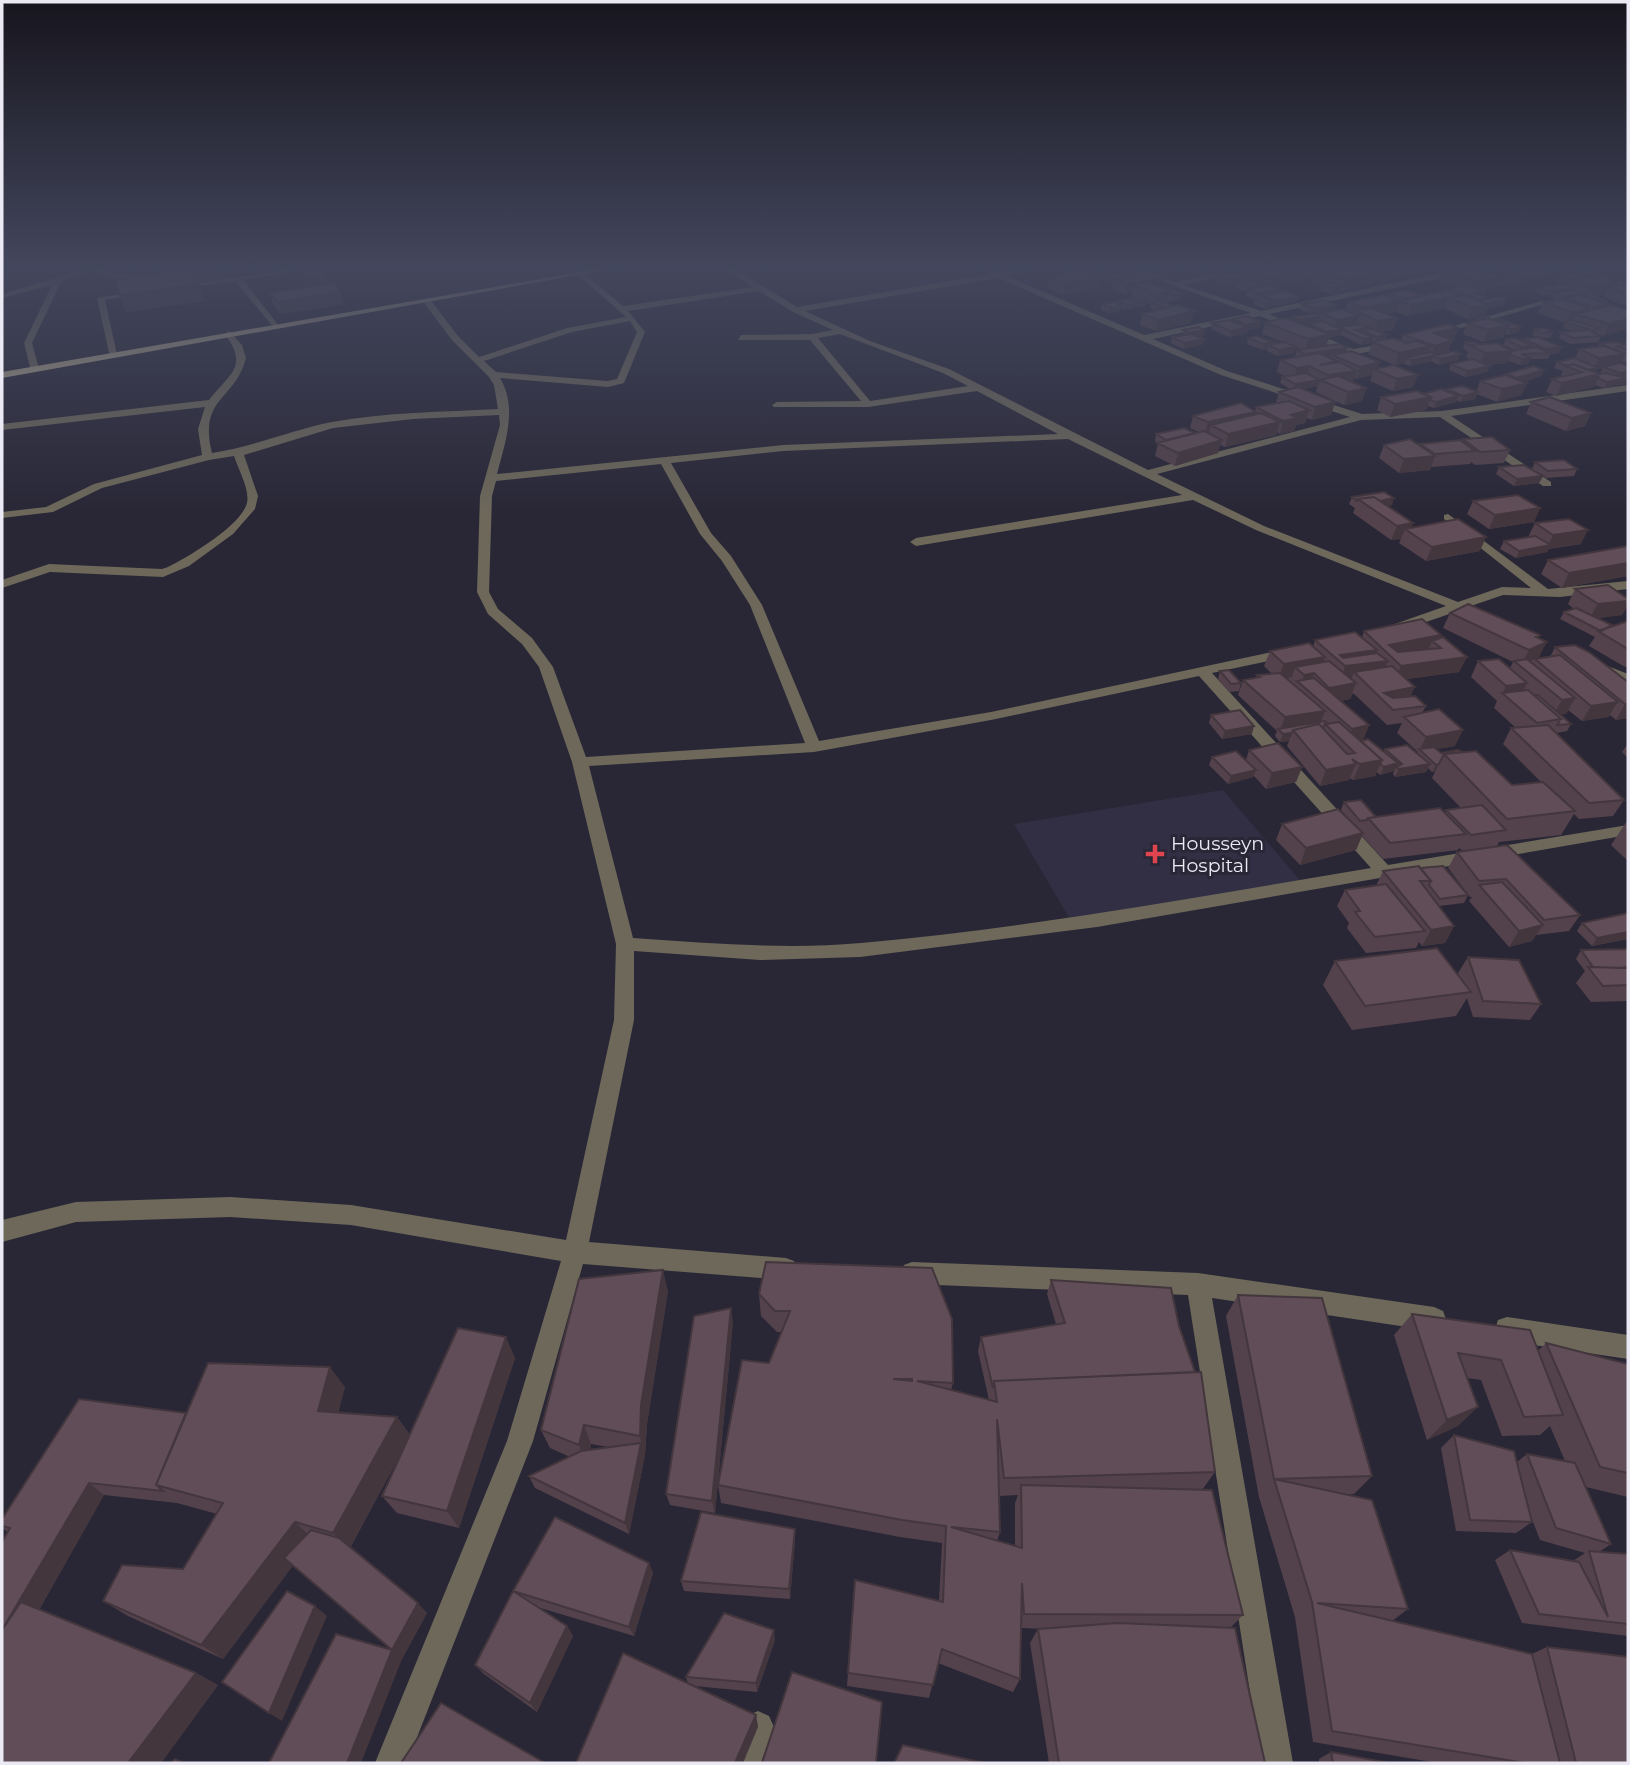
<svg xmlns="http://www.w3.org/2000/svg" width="1630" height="1765" font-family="Montserrat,sans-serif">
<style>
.built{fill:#322f45}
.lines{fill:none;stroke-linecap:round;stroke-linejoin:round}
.minor{fill:#6d685a;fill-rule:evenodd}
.major{fill:#b1a78b;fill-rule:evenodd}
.wall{fill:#53424b;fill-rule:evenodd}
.shaded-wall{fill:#43363d}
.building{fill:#604d57;stroke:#43363d;stroke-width:2;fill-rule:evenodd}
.health-dot{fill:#e0444e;stroke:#292736;stroke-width:2.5}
.labels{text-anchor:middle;stroke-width:6;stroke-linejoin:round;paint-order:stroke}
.poi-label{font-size:19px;fill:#eae9f4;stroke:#292736;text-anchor:start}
</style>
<rect width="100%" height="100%" fill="#292736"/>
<path class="built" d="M 1223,790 L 1304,885 L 1073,924 L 1014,824 Z"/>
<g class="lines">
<path class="minor" d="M 93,267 L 106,267 L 103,269 C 122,279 143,272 160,288 L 153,290 L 139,281 L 111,278 L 95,271 L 78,274 L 61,282 L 32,343 L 39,369 L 31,371 L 24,343 L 52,285 L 2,298 L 2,294 Z
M 305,267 L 321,267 L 243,280 L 279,326 L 275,329 L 235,281 L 176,289 L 172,287 Z
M 569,267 L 576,267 L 623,306 L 753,287 L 723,267 L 731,267 L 797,307 L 991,274 L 977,267 L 985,267 L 1000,273 L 1050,267 L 1007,276 L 1144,335 L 1251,313 L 1121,267 L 1130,267 L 1175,282 L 1248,267 L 1259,267 L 1184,285 L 1261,311 L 1449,271 L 1496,267 L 1269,314 L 1353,349 L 1395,342 L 1395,346 L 1392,347 L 1352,355 L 1260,316 L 1153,339 L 1227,371 L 1362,414 L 1442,411 L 1628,385 L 1628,391 L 1451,416 L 1551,482 L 1551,486 L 1543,486 L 1440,417 L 1361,420 L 1157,474 L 1264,526 L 1458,602 L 1502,587 L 1531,588 L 1444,519 L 1444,515 L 1448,514 L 1548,589 L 1628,581 L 1628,589 L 1560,597 L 1503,595 L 1468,607 L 1467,611 L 1458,611 L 1397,632 L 1390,628 L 1392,625 L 1446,606 L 1256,530 L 1193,500 L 916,546 L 910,542 L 916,538 L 1182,495 L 1068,439 L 783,451 L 671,463 L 711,533 L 731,556 L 762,605 L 819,741 L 991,712 L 1291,648 L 1296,649 L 1296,655 L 1212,673 L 1388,865 L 1628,825 L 1628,835 L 1097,927 L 860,957 L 760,960 L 634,951 L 634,1020 L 589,1242 L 786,1258 L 794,1261 L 798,1269 L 794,1277 L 786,1280 L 583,1264 L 533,1441 L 407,1763 L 375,1763 L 507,1441 L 561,1261 L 351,1225 L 230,1217 L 76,1222 L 2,1242 L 2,1220 L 76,1202 L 230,1197 L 351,1205 L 566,1240 L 614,1020 L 616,944 L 572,762 L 539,667 L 522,644 L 488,614 L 477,592 L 480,496 L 500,425 L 499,415 L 413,419 L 333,428 L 244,455 L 258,496 L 255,509 L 233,534 L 189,566 L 163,577 L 50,572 L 2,588 L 2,580 L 49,564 L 162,569 L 168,567 C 188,557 241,526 247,503 C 250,489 238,469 234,456 L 209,460 L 102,488 L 53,512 L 2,518 L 2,512 L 46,507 L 94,484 L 202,455 L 198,429 L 205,407 L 2,430 L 2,424 L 209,400 C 230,373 249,367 225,334 L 229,331 L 242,345 L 246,358 C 235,401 198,397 212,453 C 253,447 291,430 332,422 C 386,412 443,412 498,409 L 494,385 L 489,377 L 452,340 L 422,300 L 429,298 L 458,336 L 479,357 L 567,328 L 626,317 ZM 998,278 L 1221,375 L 1350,417 L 1148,470 L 949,369 L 870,341 L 805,311 ZM 759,291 L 793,312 L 833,330 L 812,334 L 741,335 L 738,340 L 810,340 L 861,401 L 777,402 L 772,405 L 774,407 L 868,407 L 977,391 L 1058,434 L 783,445 L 497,474 C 505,443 518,408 500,378 L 608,387 L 624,383 L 645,332 L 628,311 ZM 630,321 L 637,332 L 617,379 L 608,381 L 496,372 L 484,361 L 572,332 ZM 840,334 L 943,373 L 968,386 L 870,401 L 818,338 ZM 661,464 L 700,534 L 722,561 L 750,605 L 805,743 L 586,757 L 553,667 L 532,638 L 498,609 L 489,592 L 492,496 L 496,481 ZM 1199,676 L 1371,868 C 1202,896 1032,928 861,943 C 785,950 709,943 633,938 L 589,766 L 814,752 L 991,720 Z
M 1569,267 L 1579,267 L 1628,285 L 1628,290 Z
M 144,290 L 141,294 L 105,300 L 117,355 L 110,357 L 97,298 Z
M 1542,301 L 1549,303 L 1436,335 L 1429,333 Z
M 1600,663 L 1628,674 L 1628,683 L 1595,670 L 1593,667 Z
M 912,1262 L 1198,1273 L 1434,1307 L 1443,1311 L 1446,1319 L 1443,1327 L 1434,1331 L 1212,1298 L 1293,1763 L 1261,1763 L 1188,1295 L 912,1284 L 904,1281 L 900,1273 L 904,1265 Z
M 1507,1317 L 1628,1335 L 1628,1359 L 1507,1341 L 1498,1338 L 1495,1329 L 1498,1320 Z
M 758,1711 L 769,1716 L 774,1727 L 761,1763 L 729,1763 L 747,1716 Z"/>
<path class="major" d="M 609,267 L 623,267 L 2,378 L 2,372 Z"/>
</g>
<path class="wall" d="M 55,267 L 86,267 L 87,269 L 64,273 L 56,269 Z
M 124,267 L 223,267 L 226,275 L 224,276 L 225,279 L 199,283 L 205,301 L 126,312 L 120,295 L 158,275 L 151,267 L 130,270 Z
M 298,267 L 326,277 L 328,284 L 344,304 L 281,314 L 273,304 L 270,293 L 308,287 Z
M 1058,267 L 1129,267 L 1128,270 L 1138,274 L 1165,276 L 1163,286 L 1182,299 L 1172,301 L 1169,300 L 1168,303 L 1165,303 L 1191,323 L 1156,331 L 1140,325 L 1142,314 L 1154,310 L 1150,308 L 1151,304 L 1147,302 L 1146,306 L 1139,307 L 1135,306 L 1135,308 L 1126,310 L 1121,308 L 1120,311 L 1109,313 L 1101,310 L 1102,304 L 1117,304 L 1118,301 L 1131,301 L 1131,298 L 1135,297 L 1132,296 L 1132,293 L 1125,295 L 1112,289 L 1113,284 L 1103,280 L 1103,278 L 1100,278 L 1099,288 L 1064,295 L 1048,288 L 1050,278 L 1067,274 L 1057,270 Z
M 1175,267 L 1225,267 L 1214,269 L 1214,272 L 1201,275 Z
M 1284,267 L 1426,267 L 1424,270 L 1414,274 L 1410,273 L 1409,275 L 1382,282 L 1377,280 L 1375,283 L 1344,291 L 1340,290 L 1340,292 L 1330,294 L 1320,291 L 1321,285 L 1324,285 L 1312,281 L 1313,278 L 1307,279 L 1302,277 L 1301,280 L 1273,286 L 1280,292 L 1297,301 L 1277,306 L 1273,305 L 1272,307 L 1265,309 L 1253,304 L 1255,299 L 1246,296 L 1247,292 L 1237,288 L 1238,283 L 1229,285 L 1216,281 L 1217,275 L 1237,274 L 1237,271 L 1253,270 L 1253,268 L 1279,268 Z
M 1441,267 L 1468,267 L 1466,267 L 1495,287 L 1483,290 L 1484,296 L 1482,296 L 1485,300 L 1504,305 L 1488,308 L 1485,317 L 1467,319 L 1444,308 L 1408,316 L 1396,312 L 1387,314 L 1397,318 L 1393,330 L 1379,332 L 1386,339 L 1401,341 L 1403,335 L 1458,328 L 1454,339 L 1452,340 L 1448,352 L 1440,354 L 1458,360 L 1438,365 L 1431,361 L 1410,366 L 1404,364 L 1404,363 L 1395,365 L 1418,375 L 1413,387 L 1393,391 L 1370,381 L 1372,375 L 1356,379 L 1354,378 L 1353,382 L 1366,388 L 1362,401 L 1344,405 L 1316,392 L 1318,384 L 1318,386 L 1303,389 L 1335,402 L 1331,415 L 1312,420 L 1307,418 L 1305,423 L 1296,425 L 1294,431 L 1280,434 L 1277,432 L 1276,435 L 1225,447 L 1220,445 L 1218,453 L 1175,466 L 1155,456 L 1158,443 L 1155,441 L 1156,434 L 1198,432 L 1190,428 L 1193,416 L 1255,411 L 1256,407 L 1276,403 L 1279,392 L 1290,389 L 1280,383 L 1282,377 L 1286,377 L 1277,372 L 1280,360 L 1296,357 L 1295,356 L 1297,350 L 1302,350 L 1296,347 L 1294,353 L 1278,356 L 1267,351 L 1267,349 L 1263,350 L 1247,344 L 1248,338 L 1273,342 L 1273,345 L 1283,342 L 1262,334 L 1265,322 L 1290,319 L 1291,317 L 1311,314 L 1300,310 L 1302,304 L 1336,305 L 1335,310 L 1345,310 L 1348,302 L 1389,297 L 1390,294 L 1422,295 L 1448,290 L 1458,287 L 1439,281 L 1442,270 L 1449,269 ZM 1341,335 L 1361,345 L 1371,343 L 1371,341 L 1373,342 L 1368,354 L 1394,365 L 1378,368 L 1346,352 L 1347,348 L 1326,346 L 1329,338 Z
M 1494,267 L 1565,267 L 1542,271 L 1551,273 L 1548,278 L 1524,281 L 1524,283 L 1507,287 L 1497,284 L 1499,279 L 1511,277 L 1512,275 L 1508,276 L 1492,271 Z
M 1617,267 L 1628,267 L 1628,270 Z
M 1586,276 L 1619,281 L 1617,285 L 1625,285 L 1628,279 L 1628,304 L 1622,305 L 1604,297 L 1605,294 L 1596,295 L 1606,303 L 1607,306 L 1628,310 L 1604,336 L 1596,333 L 1601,336 L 1598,342 L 1570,344 L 1559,338 L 1561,332 L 1574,331 L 1563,328 L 1565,323 L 1538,313 L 1543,302 L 1556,300 L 1552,298 L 1553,295 L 1544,296 L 1535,293 L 1538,287 L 1568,286 L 1557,282 L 1559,277 Z
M 1233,319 L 1260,322 L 1259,328 L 1248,330 L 1247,333 L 1229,337 L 1211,329 L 1212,323 L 1232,321 Z
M 1495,320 L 1521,327 L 1519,332 L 1509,335 L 1505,334 L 1504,337 L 1483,342 L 1463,334 L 1467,323 Z
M 1535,329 L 1553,332 L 1550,338 L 1541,338 L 1561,347 L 1559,353 L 1550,354 L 1548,359 L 1530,359 L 1528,364 L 1520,365 L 1509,361 L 1508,359 L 1507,363 L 1487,365 L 1490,366 L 1487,372 L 1465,377 L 1449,370 L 1451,364 L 1471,360 L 1466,357 L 1468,352 L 1463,348 L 1465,342 L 1512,351 L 1514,350 L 1503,345 L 1506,339 L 1522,341 L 1523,339 L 1537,337 L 1532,335 Z
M 1183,330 L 1203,336 L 1198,337 L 1204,339 L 1202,345 L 1183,349 L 1171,343 L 1172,337 L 1182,336 Z
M 1626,340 L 1628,340 L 1628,364 L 1621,361 L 1620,363 L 1626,377 L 1625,384 L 1604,388 L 1595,385 L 1594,387 L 1556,396 L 1546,392 L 1552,379 L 1560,378 L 1563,371 L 1554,368 L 1557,362 L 1575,359 L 1579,349 L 1598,347 L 1600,343 L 1624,345 ZM 1597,369 L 1602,369 L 1600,373 L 1602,373 L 1599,374 L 1596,373 Z
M 1544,370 L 1541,376 L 1523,382 L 1527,383 L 1521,395 L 1497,402 L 1477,394 L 1475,399 L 1460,402 L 1456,400 L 1456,402 L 1434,408 L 1428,406 L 1426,410 L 1390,417 L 1377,410 L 1381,397 L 1446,391 L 1447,389 L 1476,392 L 1480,381 L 1506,375 L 1506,374 Z
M 1531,402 L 1591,413 L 1585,426 L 1566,431 L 1526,414 Z
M 1463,439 L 1510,450 L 1504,463 L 1475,465 L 1471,462 L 1470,464 L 1431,467 L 1430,470 L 1399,473 L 1379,458 L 1384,445 L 1419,445 L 1420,444 L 1462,441 Z
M 1535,462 L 1577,469 L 1574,476 L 1545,478 L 1532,469 Z
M 1499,467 L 1543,476 L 1539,483 L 1514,486 L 1496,474 Z
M 1352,497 L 1392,505 L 1388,506 L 1412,527 L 1480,551 L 1426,561 L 1399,543 L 1401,539 L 1391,540 L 1353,513 L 1355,508 L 1349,504 Z
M 1473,501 L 1540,508 L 1534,522 L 1489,529 L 1467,514 Z
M 1535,523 L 1581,544 L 1549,549 L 1547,552 L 1516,558 L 1500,549 L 1504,541 L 1528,537 Z
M 1628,546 L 1628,576 L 1562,588 L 1541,574 L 1548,560 Z
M 1575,589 L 1628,599 L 1628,605 L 1622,615 L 1598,618 L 1610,627 L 1628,621 L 1628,666 L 1625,667 L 1589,646 L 1595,637 L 1560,619 L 1564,612 L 1574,609 L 1568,604 Z
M 1450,613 L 1538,638 L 1539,657 L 1537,658 L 1550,657 L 1555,647 L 1628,682 L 1628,718 L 1616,720 L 1610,715 L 1608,717 L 1582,721 L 1568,710 L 1566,714 L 1561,714 L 1571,724 L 1567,731 L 1556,733 L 1624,800 L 1613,816 L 1579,819 L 1574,814 L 1561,835 L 1499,842 L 1497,846 L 1580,915 L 1569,931 L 1536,935 L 1532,941 L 1509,947 L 1469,901 L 1472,897 L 1470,897 L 1468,895 L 1464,903 L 1439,906 L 1454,926 L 1445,943 L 1422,946 L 1419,942 L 1416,948 L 1366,953 L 1347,928 L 1349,923 L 1337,906 L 1345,890 L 1376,886 L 1383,871 L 1420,868 L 1467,893 L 1448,868 L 1457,852 L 1463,851 L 1459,848 L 1458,850 L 1383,859 L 1362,836 L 1356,850 L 1300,865 L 1276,840 L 1282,824 L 1347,817 L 1341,810 L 1344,802 L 1376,817 L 1445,813 L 1446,810 L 1461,808 L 1432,778 L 1435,772 L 1432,772 L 1428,768 L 1426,772 L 1395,777 L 1393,774 L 1394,771 L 1380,775 L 1377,772 L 1375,776 L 1353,780 L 1350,778 L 1349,780 L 1320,786 L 1287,746 L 1289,741 L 1280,742 L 1275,736 L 1277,731 L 1238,695 L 1243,680 L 1256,678 L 1257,675 L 1272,674 L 1264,666 L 1270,651 L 1313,647 L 1315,640 L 1362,638 L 1364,631 L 1441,635 L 1440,639 L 1467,657 L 1459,672 L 1407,679 L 1411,696 L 1426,706 L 1422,713 L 1455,746 L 1436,749 L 1441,753 L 1512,785 L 1541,782 L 1503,744 L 1511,728 L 1516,728 L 1494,708 L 1497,701 L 1471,677 L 1478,661 L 1510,668 L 1513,662 L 1443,628 ZM 1353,693 L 1387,725 L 1402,723 L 1397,733 L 1418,752 L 1417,754 L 1385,749 L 1384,751 L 1363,740 L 1369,725 L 1340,701 L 1350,699 Z
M 1220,671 L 1241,683 L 1239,691 L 1229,692 L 1218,679 Z
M 1211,715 L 1252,734 L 1222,739 L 1209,723 Z
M 1628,744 L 1628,758 L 1622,752 L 1627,745 Z
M 1249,750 L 1302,767 L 1296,782 L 1266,789 L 1254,776 L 1253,777 L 1228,784 L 1209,765 L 1212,757 L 1246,760 Z
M 1627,821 L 1628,821 L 1628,861 L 1611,845 Z
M 1628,913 L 1628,939 L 1592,946 L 1577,931 L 1582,923 Z
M 1628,949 L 1628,1001 L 1591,1002 L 1576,983 L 1585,971 L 1576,959 L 1581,950 Z
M 1468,957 L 1541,1004 L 1530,1020 L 1473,1017 L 1467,998 L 1456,1016 L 1352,1030 L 1323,985 L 1335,961 L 1460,978 L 1458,973 Z
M 1051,1280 L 1215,1472 L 1202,1490 L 1243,1615 L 1230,1628 L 1265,1763 L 1049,1763 L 1030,1643 L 1038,1629 L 1046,1629 L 1021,1628 L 1020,1679 L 1013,1692 L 938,1663 L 929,1698 L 847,1686 L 855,1580 L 939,1601 L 942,1543 L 900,1537 L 721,1503 L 718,1485 L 781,1332 L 777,1332 L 761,1316 L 759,1294 L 953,1383 L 951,1390 L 989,1400 L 978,1351 L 981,1337 L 1056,1324 L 1047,1294 ZM 1018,1495 L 1015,1503 L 1015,1546 L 997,1541 L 1000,1532 L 999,1496 Z
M 668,1291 L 647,1424 L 645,1455 L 629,1534 L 535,1488 L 529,1476 L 570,1457 L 550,1448 L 541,1430 ZM 591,1444 L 608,1447 L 590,1450 Z
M 1238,1295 L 1372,1476 L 1354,1494 L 1345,1494 L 1408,1609 L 1392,1621 L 1532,1654 L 1547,1647 L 1628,1763 L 1438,1763 L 1313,1742 L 1295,1617 L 1259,1497 L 1226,1316 Z
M 1412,1314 L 1538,1351 L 1546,1343 L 1628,1365 L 1628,1497 L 1586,1487 L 1611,1544 L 1599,1552 L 1628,1554 L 1628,1636 L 1522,1623 L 1495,1560 L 1510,1550 L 1573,1561 L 1585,1553 L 1540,1540 L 1530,1514 L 1532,1522 L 1516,1533 L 1456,1531 L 1441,1448 L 1454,1435 L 1517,1462 L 1527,1454 L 1565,1461 L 1550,1426 L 1540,1435 L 1502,1436 L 1481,1380 L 1467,1378 L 1458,1426 L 1427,1440 L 1394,1335 Z
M 733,1322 L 715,1513 L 670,1505 L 666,1494 Z
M 515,1358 L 459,1528 L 397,1513 L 382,1496 L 406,1444 L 350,1548 L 427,1613 L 402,1659 L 293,1565 L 223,1659 L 128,1616 L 103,1601 L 183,1569 L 217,1514 L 177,1503 L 104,1495 L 39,1610 L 196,1673 L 218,1685 L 161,1763 L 2,1763 L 8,1532 L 2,1528 L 2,1519 L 186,1413 L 345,1387 L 338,1412 L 397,1417 L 410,1435 Z
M 555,1517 L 649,1563 L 653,1573 L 634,1636 L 537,1607 L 567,1626 L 573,1636 L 537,1712 L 484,1674 L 475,1665 Z
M 795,1529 L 795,1540 L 790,1599 L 684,1591 L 681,1581 Z
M 775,1640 L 757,1692 L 694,1686 L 756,1715 L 758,1727 L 688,1683 L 686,1677 Z
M 1331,1752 L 1389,1763 L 1319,1763 L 1319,1759 Z"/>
<path class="shaded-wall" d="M 69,267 L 86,267 L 87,269 L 64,273 L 62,268 Z
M 129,267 L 151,267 L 130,270 Z
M 156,267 L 180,267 L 181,270 L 159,276 Z
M 219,267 L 223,267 L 226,275 L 224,276 L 225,279 L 193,284 L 189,274 Z
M 1070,267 L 1088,267 L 1087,271 L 1069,275 Z
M 1093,267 L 1129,267 L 1128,273 L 1104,275 L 1103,278 L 1100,278 L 1099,288 L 1064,295 L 1065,284 L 1096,278 L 1098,269 Z
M 1144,267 L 1157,267 L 1144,269 Z
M 1203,267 L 1225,267 L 1214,269 L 1214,272 L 1201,275 Z
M 1404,267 L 1412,267 L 1409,275 L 1382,282 L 1386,271 Z
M 1422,267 L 1426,267 L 1424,270 L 1414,274 L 1416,268 Z
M 1534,267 L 1565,267 L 1532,272 Z
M 1307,268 L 1306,272 L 1304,272 L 1301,280 L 1266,288 L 1269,277 Z
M 1523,268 L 1521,273 L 1513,272 L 1512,275 L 1508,276 L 1510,270 Z
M 1379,272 L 1375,283 L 1344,291 L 1347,280 Z
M 1314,273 L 1313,278 L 1307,279 L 1309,274 Z
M 1551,273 L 1548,278 L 1524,281 L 1527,276 Z
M 1165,276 L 1163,287 L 1134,285 L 1132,293 L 1125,295 L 1127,284 Z
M 1499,276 L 1495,287 L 1475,292 L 1479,281 Z
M 326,277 L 329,288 L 310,291 L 307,280 Z
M 1245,277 L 1244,282 L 1229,285 L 1231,280 Z
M 1526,278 L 1524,283 L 1507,287 L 1509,281 Z
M 1619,281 L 1615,289 L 1608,286 L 1605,294 L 1584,296 L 1581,294 L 1579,299 L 1565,298 L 1563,301 L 1560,301 L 1562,296 L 1586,293 L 1589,285 Z
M 199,284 L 205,301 L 126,312 L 120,295 Z
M 1264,284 L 1262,289 L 1248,291 L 1249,287 Z
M 1341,286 L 1340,292 L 1330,294 L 1332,289 Z
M 1573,288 L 1570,293 L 1554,293 L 1553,295 L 1544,296 L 1546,291 Z
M 1280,289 L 1279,295 L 1264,296 L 1264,298 L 1256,300 L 1258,294 Z
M 1486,290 L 1484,296 L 1472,299 L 1474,293 Z
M 1170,291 L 1168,303 L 1156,305 L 1154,304 L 1156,294 Z
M 341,292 L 344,304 L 281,314 L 278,302 Z
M 1183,293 L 1182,299 L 1172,301 L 1173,295 Z
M 1299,296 L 1297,301 L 1277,306 L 1278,301 Z
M 1448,297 L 1444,308 L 1408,316 L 1412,305 Z
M 1506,299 L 1504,305 L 1488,308 L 1485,317 L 1467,319 L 1471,307 Z
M 1147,300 L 1146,306 L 1139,307 L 1140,302 Z
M 1400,301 L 1396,312 L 1370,317 L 1362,314 L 1364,308 Z
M 1607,301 L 1605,304 L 1608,304 L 1603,315 L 1589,318 L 1594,307 L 1588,305 Z
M 1273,302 L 1272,307 L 1265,309 L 1266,303 Z
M 1136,303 L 1135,308 L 1126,310 L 1127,305 Z
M 1336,305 L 1335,310 L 1312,315 L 1314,309 Z
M 1121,306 L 1120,311 L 1109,313 L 1110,308 Z
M 1590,309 L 1587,317 L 1576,314 L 1572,323 L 1566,322 L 1571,312 Z
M 1194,311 L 1191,323 L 1156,331 L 1158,320 Z
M 1359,316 L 1355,328 L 1333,331 L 1337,320 Z
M 1319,317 L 1318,323 L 1298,325 L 1300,320 Z
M 1397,318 L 1393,330 L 1374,333 L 1378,321 Z
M 1628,319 L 1628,329 L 1604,336 L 1609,324 Z
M 1260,322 L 1259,328 L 1248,330 L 1247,333 L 1229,337 L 1231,331 L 1245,328 L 1246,325 Z
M 1509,325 L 1504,337 L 1483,342 L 1488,330 Z
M 1521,327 L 1519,332 L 1509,335 L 1511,329 Z
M 1458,328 L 1454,339 L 1430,344 L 1434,333 Z
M 1204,330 L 1203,336 L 1188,339 L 1189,333 Z
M 1343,330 L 1341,335 L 1329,338 L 1326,346 L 1305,351 L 1308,339 L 1327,332 Z
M 1387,335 L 1385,341 L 1375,343 L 1377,337 Z
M 1373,337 L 1371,343 L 1361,345 L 1363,339 Z
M 1204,339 L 1202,345 L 1183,349 L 1184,343 Z
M 1453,340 L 1448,352 L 1433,357 L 1431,361 L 1410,366 L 1412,360 L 1406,358 L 1404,363 L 1395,365 L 1399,353 L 1431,346 L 1427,357 L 1431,356 L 1435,346 Z
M 1273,342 L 1272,347 L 1268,345 L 1267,349 L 1263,350 L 1264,344 Z
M 1296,347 L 1294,353 L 1278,356 L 1279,350 Z
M 1561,347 L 1559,353 L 1550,354 L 1551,353 L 1545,353 L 1546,349 Z
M 1347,348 L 1345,354 L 1303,360 L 1305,354 Z
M 1512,351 L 1507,363 L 1480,365 L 1485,353 Z
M 1461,354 L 1458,360 L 1438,365 L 1441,359 Z
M 1625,354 L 1619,367 L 1603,367 L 1602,369 L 1597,369 L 1595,374 L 1580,372 L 1594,368 L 1599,358 Z
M 1531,358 L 1528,364 L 1520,365 L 1522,359 Z
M 1380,362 L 1377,370 L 1374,369 L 1372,375 L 1356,379 L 1360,367 Z
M 1309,366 L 1306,378 L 1294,380 L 1297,368 Z
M 1490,366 L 1487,372 L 1465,377 L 1467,371 Z
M 1544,370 L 1541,376 L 1515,384 L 1517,378 Z
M 1357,371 L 1353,383 L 1326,383 L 1328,375 Z
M 1628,371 L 1628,377 L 1617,379 L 1620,373 Z
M 1600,374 L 1594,387 L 1556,396 L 1562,383 Z
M 1418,375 L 1413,387 L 1393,391 L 1397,379 Z
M 1628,378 L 1625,384 L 1604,388 L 1607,382 Z
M 1320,380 L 1318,386 L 1294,390 L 1295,384 Z
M 1527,383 L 1521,395 L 1497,402 L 1502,389 Z
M 1366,388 L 1362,401 L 1344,405 L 1348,392 Z
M 1478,392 L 1475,399 L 1460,402 L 1463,396 Z
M 1458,396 L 1456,402 L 1434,408 L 1436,402 Z
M 1431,397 L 1426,410 L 1390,417 L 1395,404 Z
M 1335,402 L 1331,415 L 1312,420 L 1315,407 Z
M 1309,410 L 1305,423 L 1296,425 L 1294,431 L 1280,434 L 1283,421 L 1291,415 Z
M 1256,412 L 1252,425 L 1211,425 L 1208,435 L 1205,435 L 1208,422 Z
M 1591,413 L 1585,426 L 1566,431 L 1572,418 Z
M 1280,422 L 1276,435 L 1225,447 L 1228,434 Z
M 1222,440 L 1218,453 L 1175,466 L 1178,453 Z
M 1435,456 L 1430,470 L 1399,473 L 1404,459 Z
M 1543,476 L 1539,483 L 1514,486 L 1517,479 Z
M 1394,498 L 1392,505 L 1371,509 L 1363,503 Z
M 1540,508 L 1534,522 L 1489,529 L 1495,515 Z
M 1413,523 L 1410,532 L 1405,529 L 1401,539 L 1391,540 L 1397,526 Z
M 1588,530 L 1581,544 L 1549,549 L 1547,552 L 1516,558 L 1519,551 L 1548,546 L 1553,535 Z
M 1486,537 L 1480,551 L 1426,561 L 1432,547 Z
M 1628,563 L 1628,576 L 1562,588 L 1569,573 Z
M 1628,601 L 1628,605 L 1622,615 L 1589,619 L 1598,604 Z
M 1441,635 L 1437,645 L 1432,641 L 1428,651 L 1393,658 L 1389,645 Z
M 1540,635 L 1533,648 L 1547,642 L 1539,657 L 1521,665 L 1536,637 Z
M 1377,650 L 1372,663 L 1388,661 L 1381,676 L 1354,672 L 1351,680 L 1340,682 L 1345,666 L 1340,655 Z
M 1325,657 L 1319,673 L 1314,674 L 1308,689 L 1301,684 L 1304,675 L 1295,667 L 1292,677 L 1278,680 L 1284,664 Z
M 1467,657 L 1459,672 L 1394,681 L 1401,666 Z
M 1356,683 L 1350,699 L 1323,704 L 1329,688 Z
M 1527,683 L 1519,699 L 1503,693 L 1506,686 Z
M 1415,687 L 1408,702 L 1381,698 L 1384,693 Z
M 1575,698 L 1566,714 L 1553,716 L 1562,700 Z
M 1618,702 L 1608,717 L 1582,721 L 1591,706 Z
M 1625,704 L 1628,704 L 1628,718 L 1616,720 Z
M 1325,711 L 1319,726 L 1280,731 L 1285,717 Z
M 1369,725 L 1363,741 L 1346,745 L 1352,729 Z
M 1254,726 L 1252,734 L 1222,739 L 1225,731 Z
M 1463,730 L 1455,746 L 1422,752 L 1420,750 L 1426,737 Z
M 1292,733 L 1289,741 L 1280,742 L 1283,734 Z
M 1382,760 L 1375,776 L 1353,780 L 1360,764 Z
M 1398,763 L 1394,771 L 1380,775 L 1384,767 Z
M 1356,764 L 1349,780 L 1320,786 L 1326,770 Z
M 1430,764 L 1426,772 L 1395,777 L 1399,769 Z
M 1439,764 L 1435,772 L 1432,772 L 1436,765 Z
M 1302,767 L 1296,782 L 1266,789 L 1272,773 Z
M 1256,770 L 1253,777 L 1228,784 L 1231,776 Z
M 1363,833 L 1356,850 L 1300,865 L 1306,848 Z
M 1543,925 L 1532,941 L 1509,947 L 1519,931 Z
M 1454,926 L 1445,943 L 1422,946 L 1431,930 Z
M 1628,932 L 1628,939 L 1592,946 L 1597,938 Z
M 663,1270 L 668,1291 L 647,1424 L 645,1455 L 629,1534 L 625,1523 L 641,1443 L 640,1436 L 641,1405 Z
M 731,1308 L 733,1322 L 715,1513 L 712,1501 Z
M 506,1337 L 515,1358 L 459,1528 L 447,1511 Z
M 330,1367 L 345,1387 L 334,1430 L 318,1411 Z
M 1478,1407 L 1458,1426 L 1427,1440 L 1447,1420 Z
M 397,1417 L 410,1436 L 349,1549 L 333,1533 Z
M 584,1425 L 591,1444 L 586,1464 L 579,1445 Z
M 89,1483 L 104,1495 L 6,1667 L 2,1631 Z
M 295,1522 L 313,1539 L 223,1659 L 201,1645 Z
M 795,1529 L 795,1540 L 790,1599 L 789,1589 Z
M 649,1563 L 653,1573 L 634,1636 L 629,1627 Z
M 418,1603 L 427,1613 L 402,1659 L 392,1650 Z
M 315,1606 L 327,1616 L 282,1721 L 269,1713 Z
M 567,1626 L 573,1636 L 537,1712 L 530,1703 Z
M 774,1630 L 775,1640 L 757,1692 L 756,1683 Z
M 392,1650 L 402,1659 L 361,1763 L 347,1763 Z
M 196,1673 L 218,1685 L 161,1763 L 128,1763 Z
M 756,1715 L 758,1727 L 743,1763 L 735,1763 Z"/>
<path class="building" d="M 181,267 L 220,267 L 222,268 L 194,273 L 193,270 L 186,271 Z
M 299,267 L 320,267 L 326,277 L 307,280 Z
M 1093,267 L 1109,267 L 1098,269 Z
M 1260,267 L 1273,267 L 1279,268 L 1264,271 L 1253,268 Z
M 1287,267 L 1295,267 L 1304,269 L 1269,277 L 1257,273 Z
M 1311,267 L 1331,267 L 1319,269 Z
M 1331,267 L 1359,267 L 1379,272 L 1347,280 L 1315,270 Z
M 1372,267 L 1404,267 L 1386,271 Z
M 1462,267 L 1465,267 L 1499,276 L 1479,281 L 1442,270 Z
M 1498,267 L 1519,267 L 1523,268 L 1510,270 Z
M 1534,268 L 1551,273 L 1527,276 L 1513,272 Z
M 1249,269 L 1260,272 L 1257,273 L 1256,275 L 1252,276 L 1237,271 Z
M 1313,269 L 1316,270 L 1314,273 L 1309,274 L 1304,272 L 1304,271 Z
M 193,270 L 199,284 L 120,295 L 115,280 Z
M 1128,270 L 1138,273 L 1114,279 L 1104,275 Z
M 1085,271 L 1101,277 L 1065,284 L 1050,278 Z
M 1151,271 L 1165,276 L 1127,284 L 1114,279 Z
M 1231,272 L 1245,277 L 1231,280 L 1217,275 Z
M 1574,273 L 1586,276 L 1572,278 L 1571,280 L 1559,277 Z
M 1518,275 L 1526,278 L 1509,281 L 1499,279 Z
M 1599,275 L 1619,281 L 1613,281 L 1616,283 L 1589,285 L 1572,278 Z
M 1253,280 L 1264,284 L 1249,287 L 1238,283 Z
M 1148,282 L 1170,291 L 1156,294 L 1134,285 Z
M 333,283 L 341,292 L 278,302 L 270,293 Z
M 1330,283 L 1341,286 L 1332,289 L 1321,285 Z
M 1563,284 L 1573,288 L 1546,291 L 1538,287 Z
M 1628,284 L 1628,294 L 1627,294 L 1608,286 Z
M 1161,285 L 1183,293 L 1173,295 L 1170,294 L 1170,291 L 1157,286 Z
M 1270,285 L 1280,289 L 1258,294 L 1247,290 Z
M 1465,285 L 1486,290 L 1474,293 L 1486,297 L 1477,300 L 1448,289 Z
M 1406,290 L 1422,295 L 1406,299 L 1390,294 Z
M 1447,290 L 1460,294 L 1452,297 L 1467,295 L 1489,306 L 1471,307 L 1448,297 L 1412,305 L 1400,301 Z
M 1578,290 L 1587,293 L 1562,296 L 1554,293 Z
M 1285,291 L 1299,296 L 1278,301 L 1264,296 Z
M 1590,292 L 1599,296 L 1595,296 L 1607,301 L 1601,301 L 1585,297 L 1588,296 L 1581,294 Z
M 1384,295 L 1400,301 L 1364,308 L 1348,302 Z
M 1579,295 L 1608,304 L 1594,307 L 1565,298 Z
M 1138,297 L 1147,300 L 1140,302 L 1131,298 Z
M 1262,297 L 1273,302 L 1266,303 L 1255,299 Z
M 1499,297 L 1506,299 L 1485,304 L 1479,301 Z
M 1126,299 L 1136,303 L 1127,305 L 1118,301 Z
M 1562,299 L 1590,309 L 1571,312 L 1543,302 Z
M 1324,300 L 1336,305 L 1314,309 L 1302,304 Z
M 1159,301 L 1173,306 L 1157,310 L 1154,309 L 1163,307 L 1151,303 Z
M 1114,302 L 1121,306 L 1110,308 L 1102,304 Z
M 1178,305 L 1194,311 L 1158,320 L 1142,314 Z
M 1611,305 L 1628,310 L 1628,319 L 1609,324 L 1576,314 Z
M 1373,308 L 1397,318 L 1378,321 L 1354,310 Z
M 1343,309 L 1359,316 L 1337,320 L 1321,313 Z
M 1320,313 L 1319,317 L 1300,320 L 1291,317 Z
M 1247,316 L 1260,322 L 1246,325 L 1233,319 Z
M 1286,318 L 1330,334 L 1308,339 L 1265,322 Z
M 1488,318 L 1509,325 L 1488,330 L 1467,323 Z
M 1499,319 L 1521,327 L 1511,329 L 1508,328 L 1509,325 L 1495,320 Z
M 1229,320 L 1248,327 L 1231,331 L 1212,323 Z
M 1572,320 L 1599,328 L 1592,330 L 1565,322 Z
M 1323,321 L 1343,330 L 1327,332 L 1308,324 Z
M 1360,324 L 1369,327 L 1355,330 L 1373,337 L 1363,339 L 1339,327 Z
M 1448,324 L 1458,328 L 1434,333 L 1453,340 L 1435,346 L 1403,335 Z
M 1198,327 L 1204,330 L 1189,333 L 1183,330 Z
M 1372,329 L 1387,335 L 1377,337 L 1362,330 Z
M 1535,329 L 1546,329 L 1553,332 L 1541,333 Z
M 1589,330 L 1601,336 L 1573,338 L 1561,332 Z
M 1191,334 L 1204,339 L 1184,343 L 1172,337 Z
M 1257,336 L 1273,342 L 1264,344 L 1248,338 Z
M 1538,337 L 1561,347 L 1546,349 L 1523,339 Z
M 1393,338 L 1406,343 L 1417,341 L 1431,346 L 1399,353 L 1372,342 Z
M 1515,338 L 1532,346 L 1521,347 L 1506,339 Z
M 1284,342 L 1296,347 L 1279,350 L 1268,345 Z
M 1465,342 L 1476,342 L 1478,344 L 1470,345 L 1470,346 Z
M 1617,342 L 1624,345 L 1618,346 L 1617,349 L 1612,349 L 1600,343 Z
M 1497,343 L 1512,351 L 1485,353 L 1470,345 Z
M 1340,344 L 1347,348 L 1305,354 L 1297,350 Z
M 1628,344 L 1628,350 L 1618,346 Z
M 1605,346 L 1625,354 L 1599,358 L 1579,349 Z
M 1536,347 L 1551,353 L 1521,354 L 1531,358 L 1522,359 L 1511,355 L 1511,353 L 1512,351 L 1511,351 Z
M 1351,351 L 1380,362 L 1360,367 L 1332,355 Z
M 1453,351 L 1461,354 L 1441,359 L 1433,356 Z
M 1431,352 L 1437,355 L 1412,360 L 1406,358 Z
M 1319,353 L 1337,361 L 1320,365 L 1340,362 L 1357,371 L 1328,375 L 1309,366 L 1297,368 L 1280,360 Z
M 1574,358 L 1598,368 L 1588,370 L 1573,364 L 1567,366 L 1557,362 Z
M 1473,359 L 1490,366 L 1467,371 L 1451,364 Z
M 1620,363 L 1628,366 L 1628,371 L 1620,373 L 1603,367 Z
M 1573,364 L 1600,374 L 1562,383 L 1552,379 L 1582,372 L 1565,366 Z
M 1394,365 L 1418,375 L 1397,379 L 1374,369 Z
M 1533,366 L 1544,370 L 1517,378 L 1506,374 Z
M 1306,373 L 1320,380 L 1295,384 L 1282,377 Z
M 1605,373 L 1628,378 L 1607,382 L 1598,378 L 1599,374 Z
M 1505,375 L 1527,383 L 1502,389 L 1480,381 Z
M 1338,376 L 1366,388 L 1348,392 L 1320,380 Z
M 1462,386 L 1478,392 L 1463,396 L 1447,389 Z
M 1298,387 L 1335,402 L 1315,407 L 1279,392 Z
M 1441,389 L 1458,396 L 1436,402 L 1430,400 L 1431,397 L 1423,394 Z
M 1417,391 L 1431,397 L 1395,404 L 1381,397 Z
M 1550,397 L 1591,413 L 1572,418 L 1531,402 Z
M 1289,401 L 1309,410 L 1291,415 L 1298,418 L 1283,421 L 1256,407 Z
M 1241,403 L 1256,412 L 1208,422 L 1193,416 Z
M 1261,413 L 1280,422 L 1228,434 L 1211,425 Z
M 1184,428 L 1195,433 L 1166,440 L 1156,434 Z
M 1204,431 L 1222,440 L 1178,453 L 1157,443 Z
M 1492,437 L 1510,450 L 1480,452 L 1463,439 Z
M 1410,439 L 1435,456 L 1404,459 L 1384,445 Z
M 1460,440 L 1475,451 L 1435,454 L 1420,444 Z
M 1564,460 L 1577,469 L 1548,471 L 1535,462 Z
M 1524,465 L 1543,476 L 1517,479 L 1499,467 Z
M 1384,492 L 1394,498 L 1380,501 L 1374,497 L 1358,499 L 1357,501 L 1352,497 Z
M 1518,495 L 1540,508 L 1495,515 L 1473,501 Z
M 1374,497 L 1413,523 L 1397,526 L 1358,499 Z
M 1458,519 L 1486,537 L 1432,547 L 1405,529 Z
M 1569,519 L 1588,530 L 1553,535 L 1535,523 Z
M 1535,536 L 1551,545 L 1519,551 L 1504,541 Z
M 1628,546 L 1628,563 L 1569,573 L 1548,560 Z
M 1608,585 L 1628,599 L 1628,601 L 1598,604 L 1575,589 Z
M 1468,604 L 1540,635 L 1536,637 L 1547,642 L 1529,650 L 1450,613 Z
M 1576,608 L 1612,625 L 1601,631 L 1564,612 Z
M 1422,619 L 1441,635 L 1389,645 L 1398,652 L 1441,648 L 1432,641 L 1443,637 L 1467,657 L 1401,666 L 1364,631 Z
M 1628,621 L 1628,649 L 1598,631 Z
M 1355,632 L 1377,650 L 1340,655 L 1343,658 L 1377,653 L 1388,661 L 1345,666 L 1315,640 Z
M 1309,643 L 1325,657 L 1284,664 L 1270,651 Z
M 1575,645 L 1589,652 L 1628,682 L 1628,704 L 1625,704 L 1555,647 Z
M 1560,655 L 1618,702 L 1591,706 L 1535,659 Z
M 1499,659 L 1527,683 L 1506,686 L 1478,661 Z
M 1527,659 L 1575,698 L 1562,700 L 1514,661 Z
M 1329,661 L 1356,683 L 1329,688 L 1314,673 L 1304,675 L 1295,667 Z
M 1392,666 L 1415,687 L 1384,693 L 1393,698 L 1415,696 L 1426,706 L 1393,710 L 1354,672 Z
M 1229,670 L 1241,683 L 1231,684 L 1220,671 Z
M 1280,673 L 1325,711 L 1285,717 L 1243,680 L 1260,677 L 1257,675 Z
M 1314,678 L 1369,725 L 1352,729 L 1297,681 Z
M 1528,690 L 1561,719 L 1537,723 L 1502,693 Z
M 1534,695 L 1538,695 L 1571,724 L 1557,725 L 1561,719 Z
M 1439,709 L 1463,730 L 1426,737 L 1404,717 Z
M 1240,710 L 1254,726 L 1225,731 L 1211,715 Z
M 1325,721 L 1328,724 L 1325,724 L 1323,728 L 1319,724 L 1293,730 L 1292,733 L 1283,734 L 1278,729 Z
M 1339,722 L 1382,760 L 1360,764 L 1352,759 L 1356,764 L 1326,770 L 1293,730 L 1319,724 L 1347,754 L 1355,753 L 1325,724 Z
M 1548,725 L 1624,800 L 1589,803 L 1511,728 Z
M 1368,739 L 1398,763 L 1384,767 L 1380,764 L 1382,760 L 1361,741 Z
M 1278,743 L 1302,767 L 1272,773 L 1249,750 Z
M 1407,745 L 1430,764 L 1399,769 L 1396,767 L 1402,764 L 1385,749 Z
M 1434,747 L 1441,753 L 1458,750 L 1462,752 L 1444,754 L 1439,764 L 1436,765 L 1419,749 Z
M 1236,751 L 1256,770 L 1231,776 L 1212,757 Z
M 1476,751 L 1512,785 L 1543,782 L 1575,811 L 1507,819 L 1444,754 Z
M 1361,800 L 1376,817 L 1368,818 L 1367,820 L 1360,821 L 1344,802 Z
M 1482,805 L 1506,830 L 1471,835 L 1446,810 Z
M 1440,808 L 1466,834 L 1390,843 L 1368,818 Z
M 1338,809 L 1363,833 L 1306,848 L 1282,824 Z
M 1507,845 L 1580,915 L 1544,920 L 1506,879 L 1479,881 L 1457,852 Z
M 1419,866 L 1431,881 L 1420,881 L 1454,926 L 1431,930 L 1383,871 Z
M 1443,866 L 1468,895 L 1440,899 L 1429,885 L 1431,881 L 1420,868 Z
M 1502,882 L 1543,925 L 1519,931 L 1479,885 Z
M 1386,884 L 1425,931 L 1375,937 L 1355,912 L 1360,911 L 1345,890 Z
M 1628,913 L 1628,932 L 1597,938 L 1582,923 Z
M 1437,948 L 1471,992 L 1365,1006 L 1335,961 Z
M 1628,949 L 1628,967 L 1620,968 L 1593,967 L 1581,950 Z
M 1468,957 L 1519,960 L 1541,1004 L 1483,1001 Z
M 1588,967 L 1628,968 L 1628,985 L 1603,986 Z
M 766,1262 L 932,1268 L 952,1319 L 953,1383 L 917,1381 L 997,1402 L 994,1381 L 1201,1372 L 1215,1472 L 1004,1478 L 997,1419 L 1000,1532 L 951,1527 L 1022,1548 L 1021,1485 L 1212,1490 L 1243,1615 L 1024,1614 L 1022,1583 L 1020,1679 L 942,1649 L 933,1685 L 848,1673 L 855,1580 L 943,1602 L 946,1526 L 902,1520 L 718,1485 L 742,1360 L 769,1363 L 790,1311 L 775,1311 L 759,1294 ZM 893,1379 L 912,1379 L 912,1381 Z
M 663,1270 L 641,1405 L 640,1436 L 584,1425 L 579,1445 L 541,1430 L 579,1279 Z
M 1051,1280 L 1171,1288 L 1179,1326 L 1195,1372 L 994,1381 L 993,1388 L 981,1337 L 1065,1323 Z
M 1238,1295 L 1322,1298 L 1372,1476 L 1274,1479 Z
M 731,1308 L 712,1501 L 666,1494 L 694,1316 Z
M 1412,1314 L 1530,1330 L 1563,1415 L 1524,1417 L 1501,1360 L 1458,1353 L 1478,1407 L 1447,1420 Z
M 458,1328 L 506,1337 L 447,1511 L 382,1496 Z
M 1546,1343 L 1628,1364 L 1628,1473 L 1600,1467 Z
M 208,1363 L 330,1367 L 318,1411 L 397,1417 L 333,1533 L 295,1522 L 201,1645 L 103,1601 L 122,1565 L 183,1569 L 223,1503 L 156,1485 Z
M 79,1399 L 186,1413 L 156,1485 L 163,1491 L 89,1483 L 2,1630 L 2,1542 L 10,1528 L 2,1526 L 2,1519 Z
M 1454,1435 L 1514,1451 L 1532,1522 L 1470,1520 Z
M 641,1443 L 625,1523 L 529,1476 L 581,1451 Z
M 1527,1454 L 1575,1463 L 1611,1544 L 1556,1528 Z
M 1274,1479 L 1372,1500 L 1408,1609 L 1317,1603 L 1532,1654 L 1560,1763 L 1525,1763 L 1332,1731 L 1312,1602 Z
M 701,1512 L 795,1529 L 789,1589 L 681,1581 Z
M 555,1517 L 649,1563 L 629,1627 L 513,1591 L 567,1626 L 530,1703 L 475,1665 L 513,1591 Z
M 311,1530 L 339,1538 L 418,1603 L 392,1650 L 284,1558 Z
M 1510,1550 L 1579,1562 L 1608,1617 L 1589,1551 L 1628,1554 L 1628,1624 L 1539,1614 Z
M 287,1591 L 315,1606 L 269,1713 L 222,1682 Z
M 21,1602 L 196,1673 L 128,1763 L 2,1763 L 2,1630 Z
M 724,1613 L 774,1630 L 756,1683 L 686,1677 Z
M 1118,1623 L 1235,1628 L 1265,1763 L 1059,1763 L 1038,1629 Z
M 336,1634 L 392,1650 L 347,1763 L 269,1763 Z
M 1547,1647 L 1628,1657 L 1628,1763 L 1576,1763 Z
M 623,1653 L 756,1715 L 735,1763 L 576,1763 Z
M 792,1672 L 882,1702 L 876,1763 L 762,1763 Z
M 441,1703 L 545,1763 L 401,1763 Z
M 903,1745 L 985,1763 L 894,1763 Z
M 1331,1752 L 1389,1763 L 1333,1763 Z
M 175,1759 L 183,1763 L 171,1763 Z"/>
<linearGradient id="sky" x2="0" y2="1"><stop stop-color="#17151e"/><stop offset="0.52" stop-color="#43475d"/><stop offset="1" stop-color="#43475d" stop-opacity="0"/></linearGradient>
<rect width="1630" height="514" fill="url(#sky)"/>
<path class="health-dot" d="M1151.5 843.5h7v7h7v7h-7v7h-7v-7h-7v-7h7z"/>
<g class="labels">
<g class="poi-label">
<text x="1171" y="850">Housseyn<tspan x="1171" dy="22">Hospital</tspan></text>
</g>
</g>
<rect width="1630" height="1765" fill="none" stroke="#eae9f4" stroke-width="7"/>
</svg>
